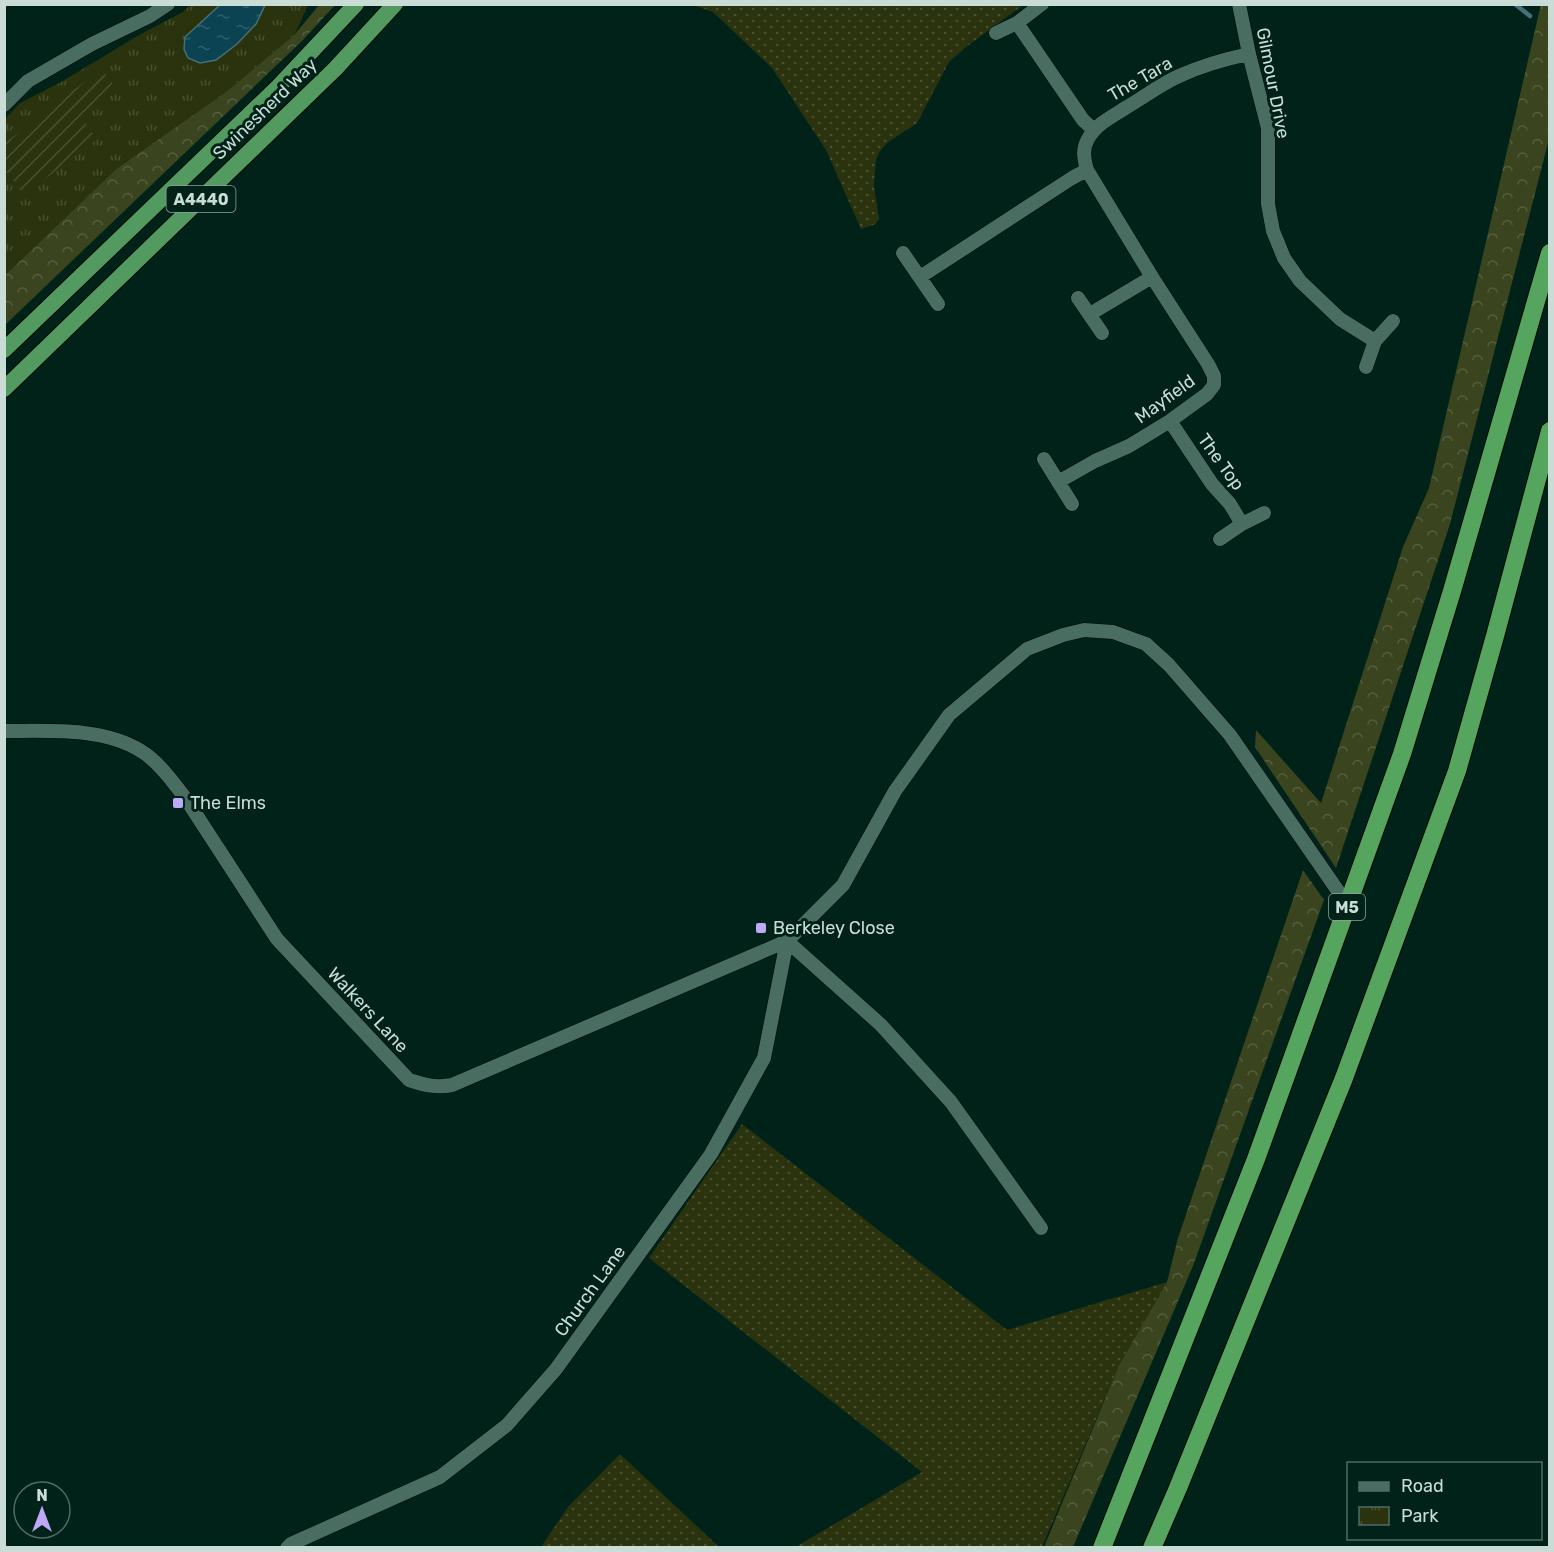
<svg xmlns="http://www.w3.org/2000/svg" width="1554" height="1552" font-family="Rubik,sans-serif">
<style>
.grass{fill:url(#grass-dots)}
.forest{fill:url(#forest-crowns)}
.park{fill:url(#park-tufts)}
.garden{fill:url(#garden-furrows)}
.water{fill:url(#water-ripples);stroke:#447179;stroke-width:1.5}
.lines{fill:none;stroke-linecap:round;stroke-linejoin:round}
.stream{stroke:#447179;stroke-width:4.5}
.minor-casing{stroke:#000a05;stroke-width:15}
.trunk-casing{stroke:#000a05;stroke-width:18}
.motorway-casing{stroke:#000a05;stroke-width:20}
.minor{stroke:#496d61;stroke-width:14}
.trunk{stroke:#529a60;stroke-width:16}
.motorway{stroke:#55a55f;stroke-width:18}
.poi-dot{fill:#bda9f5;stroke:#002218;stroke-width:2}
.labels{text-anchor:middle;stroke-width:6;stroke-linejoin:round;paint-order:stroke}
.shield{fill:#002218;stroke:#8da49c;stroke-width:1.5}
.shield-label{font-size:16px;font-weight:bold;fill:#c9dcd5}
.street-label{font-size:18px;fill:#c9dcd5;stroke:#002218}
.poi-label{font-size:18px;fill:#c9dcd5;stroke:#002218;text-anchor:start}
</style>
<defs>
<pattern id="grass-dots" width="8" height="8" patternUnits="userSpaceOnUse" patternTransform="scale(1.5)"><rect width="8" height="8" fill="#2a330d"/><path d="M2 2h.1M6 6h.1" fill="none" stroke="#48502f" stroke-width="1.8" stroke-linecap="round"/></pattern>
<pattern id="forest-crowns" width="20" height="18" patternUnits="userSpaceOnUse" patternTransform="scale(1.5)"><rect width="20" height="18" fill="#3a441e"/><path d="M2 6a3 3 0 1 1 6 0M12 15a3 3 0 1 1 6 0" fill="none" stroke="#555e3e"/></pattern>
<pattern id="park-tufts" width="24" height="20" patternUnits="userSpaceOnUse" patternTransform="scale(1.5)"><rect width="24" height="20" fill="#2a330d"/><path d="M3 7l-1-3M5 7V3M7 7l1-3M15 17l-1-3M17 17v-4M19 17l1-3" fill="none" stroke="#48502f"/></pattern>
<pattern id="garden-furrows" width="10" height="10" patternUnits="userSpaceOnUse" patternTransform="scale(1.5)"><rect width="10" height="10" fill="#2a330d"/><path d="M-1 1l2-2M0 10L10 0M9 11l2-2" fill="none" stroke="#48502f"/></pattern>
<pattern id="water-ripples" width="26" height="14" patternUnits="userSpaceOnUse" patternTransform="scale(1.5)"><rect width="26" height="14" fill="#0b4352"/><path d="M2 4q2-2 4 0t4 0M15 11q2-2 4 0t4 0" fill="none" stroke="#2d5e6a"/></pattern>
</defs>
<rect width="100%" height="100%" fill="#002218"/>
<path class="grass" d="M 693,5 L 1023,5 L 966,47 L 949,62 L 917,123 L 887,143 L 880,151 L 876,160 L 875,171 L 874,186 L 879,218 L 876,224 L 861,229 L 826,150 L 772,68 L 713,12 Z
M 742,1124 L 1007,1330 L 1167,1282 L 1119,1365 L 1042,1547 L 794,1548 L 922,1472 L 649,1258 Z
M 620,1454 L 719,1547 L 541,1547 L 568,1507 Z"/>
<path class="forest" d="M 1541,4 L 1549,5 L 1549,139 L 1450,524 L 1336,868 L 1255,747 L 1256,730 L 1321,803 L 1403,547 L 1429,488 Z
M 319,5 L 335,5 L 303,40 L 5,325 L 5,275 L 116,169 L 227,91 L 295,34 Z
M 1303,870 L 1324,900 L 1193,1266 L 1073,1547 L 1044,1547 L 1119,1365 L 1167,1282 L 1178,1238 Z"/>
<path class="park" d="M 190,5 L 308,5 L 295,34 L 227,91 L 116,169 L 5,275 L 5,119 L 20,103 L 61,82 L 139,35 L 183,12 Z"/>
<path class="garden" d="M 101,69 L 118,90 L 81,118 L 97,139 L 24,195 L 5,170 L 5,143 Z"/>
<path class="water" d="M 220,5 L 265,5 L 256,24 L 237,44 L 216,60 L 200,63 L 188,58 L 184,49 L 185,37 Z"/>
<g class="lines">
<path class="stream" d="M 1515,4 L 1530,16"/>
<g class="minor-casing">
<path id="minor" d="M 1239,4 L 1249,54 L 1268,128 L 1268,204 L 1273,231 L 1284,258 L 1300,281 L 1340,319 L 1375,341
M 1017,23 L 1083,120 L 1094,130
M 996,33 L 1017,23 L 1042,4
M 4,105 L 28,81 L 92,44 L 150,16 L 168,4
M 903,253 L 938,304
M 920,277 L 1072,178 L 1087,170
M 1078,298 L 1102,333
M 1090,314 L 1152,277
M 1366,367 L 1375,341 L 1393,321
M 1170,421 L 1212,484 L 1230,504 L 1242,524
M 1044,459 L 1072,504
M 1058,482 L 1095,461 L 1129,446 L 1170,421 L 1207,394 L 1214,385 L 1214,376 L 1208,364 L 1152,277 L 1087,170 C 1084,159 1082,149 1088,139 C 1096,124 1113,116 1127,107 C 1144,97 1161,84 1179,76 C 1201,66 1225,59 1249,54
M 1220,539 L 1242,524 L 1264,513
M 4,731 C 48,731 103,727 141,751 C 158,761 174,783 186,799 L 277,939 L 409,1080 C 424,1085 436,1088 452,1085 L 787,941 L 843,885 L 895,791 L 949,715 L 1027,649 L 1063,635 L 1084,630 L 1113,632 L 1146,644 L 1169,665 L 1230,735 L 1338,891
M 787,941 L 881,1025 L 951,1102 L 1041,1228
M 287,1548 L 291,1544 L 440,1477 L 507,1425 L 556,1369 L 711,1154 L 764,1058 L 787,941"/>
</g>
<g class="trunk-casing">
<path id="trunk" d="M 4,350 L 278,87 L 356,4
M 4,389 L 335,69 L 395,4"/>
</g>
<g class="motorway-casing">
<path id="motorway" d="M 1102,1548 L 1256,1159 L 1402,754 L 1452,591 L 1550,253
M 1152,1548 L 1178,1488 L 1344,1078 L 1457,771 L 1495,636 L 1550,431"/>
</g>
<use href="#minor" class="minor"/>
<use href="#trunk" class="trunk"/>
<use href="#motorway" class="motorway"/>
</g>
<g class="poi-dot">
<rect x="172" y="797" width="12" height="12" rx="3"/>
<rect x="755" y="922" width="12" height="12" rx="3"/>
</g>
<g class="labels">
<g class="shield">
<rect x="166.5" y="186" width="69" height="26" rx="4.5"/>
<rect x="1329" y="894" width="36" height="26" rx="4.5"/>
</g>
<g class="shield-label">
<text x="201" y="205">A4440</text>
<text x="1347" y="913">M5</text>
</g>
<g class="street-label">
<text transform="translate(1140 79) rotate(-30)" y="6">The Tara</text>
<text transform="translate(1273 83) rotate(79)" y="6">Gilmour Drive</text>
<text transform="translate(265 109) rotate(-44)" y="6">Swinesherd Way</text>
<text transform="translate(1165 399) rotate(-36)" y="6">Mayfield</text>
<text transform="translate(1221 462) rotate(54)" y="6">The Top</text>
<text transform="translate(368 1010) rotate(47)" y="6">Walkers Lane</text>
<text transform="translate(590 1291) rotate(-54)" y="6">Church Lane</text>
</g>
<g class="poi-label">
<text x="190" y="809">The Elms</text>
<text x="773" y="934">Berkeley Close</text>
</g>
</g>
<rect width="1554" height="1552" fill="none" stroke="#c9dcd5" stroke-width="12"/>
<rect x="1347" y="1462" width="195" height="78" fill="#002218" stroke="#506c64" stroke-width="1.5"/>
<rect x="1359" y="1482" width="30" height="9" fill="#496d61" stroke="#506c64" stroke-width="1.5"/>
<text x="1401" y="1492" font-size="18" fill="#c9dcd5">Road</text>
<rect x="1359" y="1507" width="30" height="18" fill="url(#park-tufts)" stroke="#506c64" stroke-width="1.5"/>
<text x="1401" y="1522" font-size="18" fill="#c9dcd5">Park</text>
<g transform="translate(42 1510)"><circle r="28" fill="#002218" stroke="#506c64" stroke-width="1.5"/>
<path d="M0-4.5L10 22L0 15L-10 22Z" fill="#bda9f5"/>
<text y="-9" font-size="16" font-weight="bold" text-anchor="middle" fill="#c9dcd5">N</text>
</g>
</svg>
